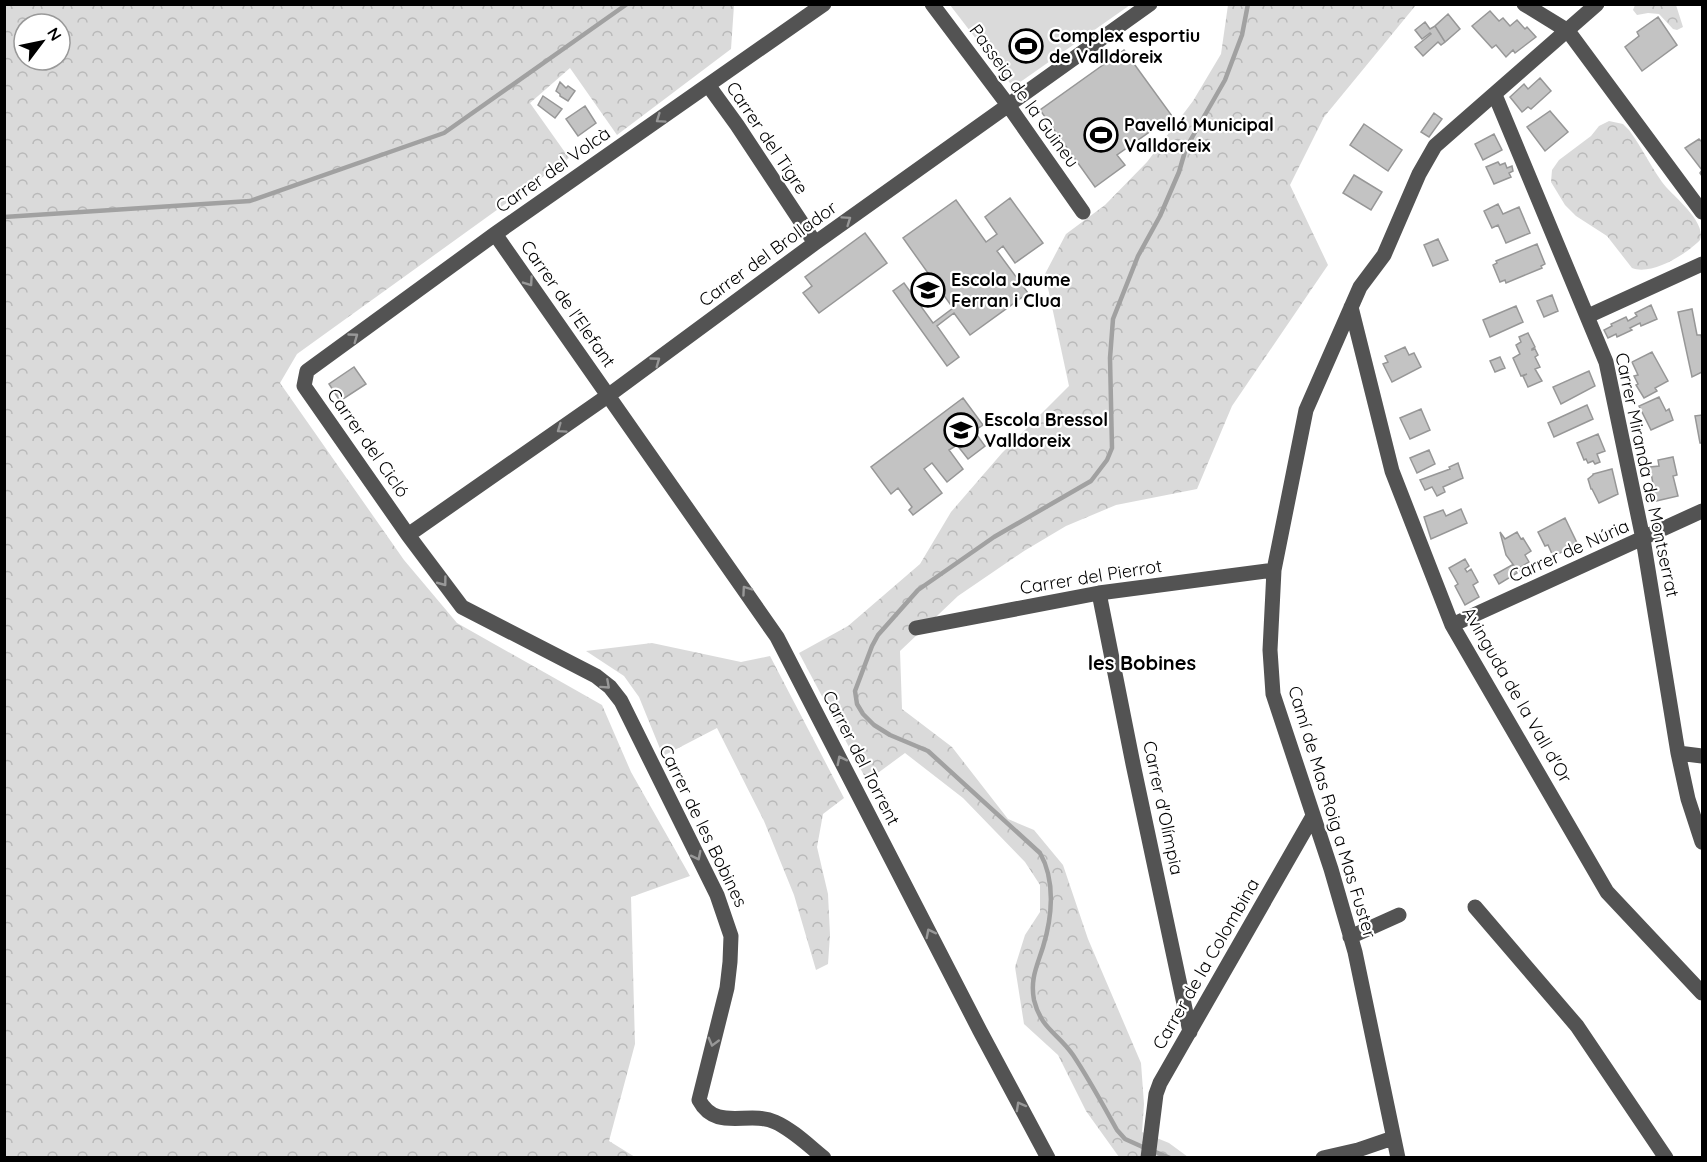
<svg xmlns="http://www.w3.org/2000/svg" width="1707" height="1162" font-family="Quicksand,sans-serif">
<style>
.forest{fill:url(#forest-crowns);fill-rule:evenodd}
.pitch{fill:#dadada}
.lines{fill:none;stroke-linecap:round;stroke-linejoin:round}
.stream{stroke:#a1a1a1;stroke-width:4.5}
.building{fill:#c3c3c3;stroke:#979797;stroke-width:1.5}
.minor{stroke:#535353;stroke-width:15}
.oneway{stroke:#989898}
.labels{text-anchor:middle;stroke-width:4.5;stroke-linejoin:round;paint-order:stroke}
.poi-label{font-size:18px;font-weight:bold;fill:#000;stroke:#fff;text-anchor:start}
.street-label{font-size:18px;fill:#000;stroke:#fff}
.neighbourhood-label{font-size:20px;font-weight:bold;fill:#000;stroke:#fff}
</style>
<defs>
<pattern id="forest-crowns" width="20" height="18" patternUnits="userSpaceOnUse" patternTransform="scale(1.5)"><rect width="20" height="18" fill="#dadada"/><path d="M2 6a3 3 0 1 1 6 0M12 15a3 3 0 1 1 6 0" fill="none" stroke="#b9b9b9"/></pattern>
</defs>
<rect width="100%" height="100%" fill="#fff"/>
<path class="forest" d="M 5,4 L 734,5 L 731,49 L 617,135 L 570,68 L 530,103 L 569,158 L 297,354 L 280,383 L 404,560 L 457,623 L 602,705 L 631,772 L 690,876 L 631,897 L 635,1044 L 609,1141 L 635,1157 L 5,1157 ZM 24,24 L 60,24 L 60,60 L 24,60 Z
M 1291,4 L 1416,5 L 1324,117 L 1290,185 L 1328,265 L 1232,406 L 1197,489 L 1116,505 L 1066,526 L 1024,551 L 958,596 L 900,651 L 902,709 L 952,747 L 1008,819 L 1034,830 L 1063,865 L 1088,939 L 1141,1063 L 1144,1104 L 1142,1132 L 1169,1143 L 1188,1157 L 1119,1157 L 1086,1111 L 1058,1055 L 1024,1024 L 1015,967 L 1025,935 L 1040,912 L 1040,885 L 1025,862 L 963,798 L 905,753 L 867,781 L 799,653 L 848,626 L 920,564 L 951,512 L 1002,453 L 1069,386 L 1045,274 L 1066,234 L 1105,205 L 1147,162 L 1193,101 L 1221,54 L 1228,5 Z
M 1635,5 L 1676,5 L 1683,27 L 1677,30 L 1673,29 L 1659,14 L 1648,13 L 1637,15 L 1633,10 Z
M 1609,121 L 1623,124 L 1629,130 C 1641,146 1650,165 1662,182 C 1671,195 1707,221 1700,240 C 1687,254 1651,276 1632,268 L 1607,236 L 1576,216 L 1565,205 L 1551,182 L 1552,170 L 1559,160 L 1591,136 L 1599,126 Z
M 652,643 L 741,662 L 770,656 L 844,798 L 823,814 L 817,847 L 828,894 L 830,935 L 828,964 L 816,970 L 794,895 L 764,821 L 717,728 L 663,756 L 639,697 L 624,676 L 586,651 Z"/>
<path class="pitch" d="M 950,5 L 1130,5 L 1013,87 Z"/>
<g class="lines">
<path class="stream" d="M 4,217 L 250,201 L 444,133 L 627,4
M 1145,1148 L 1125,1139 L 1117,1130 C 1103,1105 1089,1079 1073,1055 C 1058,1033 1041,1029 1034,1000 C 1030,979 1037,966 1043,947 C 1052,918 1056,881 1040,853 L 928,751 L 890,735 L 874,725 L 863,714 L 857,704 L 855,691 L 872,646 L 878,635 L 918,590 L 994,537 L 1091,481 L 1107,460 L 1112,448 L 1110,358 L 1113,319 L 1138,256 L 1160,216 L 1179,172 L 1186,148 L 1225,80 L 1242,35 L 1248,4
M 1153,1151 L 1170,1158"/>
</g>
<path class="building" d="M 1490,11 L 1499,21 L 1503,18 L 1510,26 L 1517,20 L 1525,29 L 1527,27 L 1536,37 L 1515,53 L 1513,50 L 1506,57 L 1496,45 L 1492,48 L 1472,26 Z
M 1448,14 L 1460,29 L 1445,42 L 1435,26 Z
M 1658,17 L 1677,45 L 1642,71 L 1625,47 L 1639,36 L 1637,32 Z
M 1425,22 L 1430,29 L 1435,26 L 1445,42 L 1441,45 L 1438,42 L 1423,56 L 1415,47 L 1431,34 L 1430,33 L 1422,39 L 1415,30 Z
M 1124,50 L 1172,116 L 1117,155 L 1125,165 L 1095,187 L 1040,110 Z
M 1540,78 L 1551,91 L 1531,109 L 1528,107 L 1522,112 L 1510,97 L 1524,84 L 1528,89 Z
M 560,82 L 566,88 L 568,86 L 575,91 L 568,101 L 560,96 L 560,94 L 556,91 Z
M 543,96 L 562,109 L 555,118 L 538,105 Z
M 585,106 L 596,123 L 578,136 L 566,119 Z
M 1550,111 L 1568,132 L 1545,151 L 1527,127 Z
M 1434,113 L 1442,119 L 1429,137 L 1421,132 Z
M 1364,124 L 1402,150 L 1388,171 L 1350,145 Z
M 1494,134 L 1502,150 L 1483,160 L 1475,144 Z
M 1699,139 L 1702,142 L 1702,176 L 1700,173 L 1702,170 L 1685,148 Z
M 1498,162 L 1500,165 L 1505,163 L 1507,168 L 1512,166 L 1513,171 L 1509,173 L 1511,177 L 1494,184 L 1486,167 Z
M 1354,175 L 1382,192 L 1371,210 L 1343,193 Z
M 1010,198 L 1043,243 L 1015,263 L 1003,246 L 997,251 L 1028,293 L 970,335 L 954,313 L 937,326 L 959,357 L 947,366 L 893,291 L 904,283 L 933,323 L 953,308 L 903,238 L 956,200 L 986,242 L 997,234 L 985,217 Z
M 1498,204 L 1503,214 L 1519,207 L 1530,233 L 1506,243 L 1498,225 L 1492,228 L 1484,211 Z
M 865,233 L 887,263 L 819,313 L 803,293 L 812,286 L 805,277 Z
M 1438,239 L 1448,260 L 1433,266 L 1424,245 Z
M 1537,244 L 1545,264 L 1541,266 L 1542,268 L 1506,283 L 1505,280 L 1500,282 L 1493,265 L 1497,263 L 1496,261 Z
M 1552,295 L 1558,311 L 1544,317 L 1537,301 Z
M 1651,305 L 1657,319 L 1641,326 L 1640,323 L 1630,328 L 1632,330 L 1617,337 L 1616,334 L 1608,338 L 1604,330 L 1612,326 L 1611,324 L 1626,317 L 1628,321 L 1637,316 L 1635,313 Z
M 1516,306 L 1523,322 L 1490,337 L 1483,320 Z
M 1692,309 L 1697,335 L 1701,335 L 1702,339 L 1702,372 L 1692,377 L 1678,312 Z
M 1528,333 L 1535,347 L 1532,349 L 1532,350 L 1535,349 L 1538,355 L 1535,357 L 1540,367 L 1535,369 L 1542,381 L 1528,387 L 1523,376 L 1527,374 L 1521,376 L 1513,358 L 1520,354 L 1516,345 L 1521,342 L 1519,337 Z
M 1405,347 L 1409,355 L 1414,353 L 1421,367 L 1392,382 L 1383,364 L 1388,362 L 1385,356 Z
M 1652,352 L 1668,381 L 1655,388 L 1657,391 L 1644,398 L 1636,385 L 1638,384 L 1634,376 L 1638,375 L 1632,362 Z
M 1500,357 L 1505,368 L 1495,372 L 1490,361 Z
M 354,367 L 366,384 L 340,401 L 329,384 Z
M 1589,371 L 1595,386 L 1561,404 L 1553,387 Z
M 1659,397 L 1666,411 L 1669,409 L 1673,420 L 1651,430 L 1639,406 Z
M 963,398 L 983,425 L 974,431 L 985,446 L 968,459 L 957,445 L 949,450 L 963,469 L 947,482 L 932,463 L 924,469 L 942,493 L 913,515 L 909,510 L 912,507 L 898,488 L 891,494 L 871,467 Z
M 1587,405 L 1593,419 L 1554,437 L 1548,423 Z
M 1421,409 L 1430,430 L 1410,439 L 1400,418 Z
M 1702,415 L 1702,443 L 1700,443 L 1695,416 Z
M 1598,434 L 1605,451 L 1597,454 L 1600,462 L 1595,464 L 1593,461 L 1588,463 L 1586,459 L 1584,460 L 1577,443 Z
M 1429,450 L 1435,464 L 1417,473 L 1410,458 Z
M 1673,457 L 1677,475 L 1673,476 L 1678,496 L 1656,501 L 1650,467 L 1659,466 L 1658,460 Z
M 1458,463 L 1463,478 L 1443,487 L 1445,492 L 1437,496 L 1432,487 L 1425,490 L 1420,480 L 1450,469 L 1449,467 Z
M 1612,469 L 1618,494 L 1599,503 L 1592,489 L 1591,489 L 1588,479 L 1593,475 L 1593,474 Z
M 1461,509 L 1467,523 L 1431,539 L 1424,517 L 1443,510 L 1446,516 Z
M 1565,518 L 1578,545 L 1553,556 L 1548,545 L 1545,546 L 1538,532 Z
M 1500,532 L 1505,539 L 1517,532 L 1521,539 L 1523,538 L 1531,551 L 1525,555 L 1529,562 L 1521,567 L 1525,575 L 1515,567 L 1506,555 Z
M 1465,559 L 1469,566 L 1465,569 L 1467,572 L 1471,569 L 1478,582 L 1473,585 L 1479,597 L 1465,605 L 1455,586 L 1458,584 L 1449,568 Z
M 1512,565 L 1517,573 L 1499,584 L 1494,575 Z"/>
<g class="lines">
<path class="minor" d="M 824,4 L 495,234 L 307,371 L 304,386 L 408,535 L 462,607 L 596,676 L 610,687 L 621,701 L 717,895 L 731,936 L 730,962 L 727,988 L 699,1100 C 716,1132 748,1110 775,1122 C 793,1130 809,1146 824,1158
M 932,4 L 1008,105 L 1083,212
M 1524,4 L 1568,31 L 1702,212
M 708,85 L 737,125 L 815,243
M 1495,95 L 1606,362 L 1643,539 L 1678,753 L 1688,799 L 1702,842
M 495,234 L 777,637 L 980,1031 L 1048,1158
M 1351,307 L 1392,471 L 1452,625 L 1607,892 L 1702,993
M 1588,316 L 1702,264
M 408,535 L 609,395 L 815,243 L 1150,4
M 1099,593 L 1133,764 L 1190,1032
M 1452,625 L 1702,511
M 916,628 L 1099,593 L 1274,570
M 1678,753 L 1702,756
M 1475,907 L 1577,1026 L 1666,1158
M 1350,937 L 1399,915
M 1148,1158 L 1156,1094 L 1160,1083 L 1313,816
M 1323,1158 L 1358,1150 L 1393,1138
M 1398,1158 L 1355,952 L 1331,869 L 1273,694 L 1270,650 L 1274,570 L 1306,410 L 1360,287 L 1384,255 L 1419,174 L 1435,146 L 1597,4"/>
</g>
<defs><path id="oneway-chevron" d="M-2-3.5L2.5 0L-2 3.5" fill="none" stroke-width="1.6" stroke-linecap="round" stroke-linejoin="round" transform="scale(1.5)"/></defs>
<g class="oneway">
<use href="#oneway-chevron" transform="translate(660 119) rotate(145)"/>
<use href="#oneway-chevron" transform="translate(847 220) rotate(-35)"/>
<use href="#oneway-chevron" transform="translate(529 282) rotate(55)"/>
<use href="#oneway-chevron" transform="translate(354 337) rotate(-36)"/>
<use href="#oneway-chevron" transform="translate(656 361) rotate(-36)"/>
<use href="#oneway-chevron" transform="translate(561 429) rotate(145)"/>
<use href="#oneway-chevron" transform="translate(443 582) rotate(53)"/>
<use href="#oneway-chevron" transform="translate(746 590) rotate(-125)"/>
<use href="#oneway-chevron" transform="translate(606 685) rotate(42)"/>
<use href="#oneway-chevron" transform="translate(841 760) rotate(-117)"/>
<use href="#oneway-chevron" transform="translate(697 856) rotate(63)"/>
<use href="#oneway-chevron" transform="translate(930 933) rotate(-117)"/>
<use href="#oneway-chevron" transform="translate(713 1042) rotate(105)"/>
<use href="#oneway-chevron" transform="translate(1020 1106) rotate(-119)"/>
</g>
<defs>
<g id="stadium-ring" transform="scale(1.725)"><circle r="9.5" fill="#fff" stroke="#000" stroke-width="1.5"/><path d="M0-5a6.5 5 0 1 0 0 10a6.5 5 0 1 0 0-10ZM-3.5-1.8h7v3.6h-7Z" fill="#000"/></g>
<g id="school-ring" transform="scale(1.725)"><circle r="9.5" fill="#fff" stroke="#000" stroke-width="1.5"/><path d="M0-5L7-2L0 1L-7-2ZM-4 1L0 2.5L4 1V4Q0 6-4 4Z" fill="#000"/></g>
</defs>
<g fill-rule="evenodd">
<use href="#stadium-ring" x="1026" y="46"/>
<use href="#stadium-ring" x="1101" y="135"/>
<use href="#school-ring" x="928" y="290"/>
<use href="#school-ring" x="961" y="430"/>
</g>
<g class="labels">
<g class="poi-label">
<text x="1049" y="42">Complex esportiu<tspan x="1049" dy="21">de Valldoreix</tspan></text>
<text x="1124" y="131">Pavelló Municipal<tspan x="1124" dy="21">Valldoreix</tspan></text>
<text x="951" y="286">Escola Jaume<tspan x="951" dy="21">Ferran i Clua</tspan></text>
<text x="984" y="426">Escola Bressol<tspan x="984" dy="21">Valldoreix</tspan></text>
</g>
<g class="street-label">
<text transform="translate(1024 96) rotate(54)" y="6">Passeig de la Guineu</text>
<text transform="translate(767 138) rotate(56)" y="6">Carrer del Tigre</text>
<text transform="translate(553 170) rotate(-35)" y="6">Carrer del Volcà</text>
<text transform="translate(768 254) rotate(-36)" y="6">Carrer del Brollador</text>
<text transform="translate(568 304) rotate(55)" y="6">Carrer de l'Elefant</text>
<text transform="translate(368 443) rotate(55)" y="6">Carrer del Cicló</text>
<text transform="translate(1647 475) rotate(78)" y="6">Carrer Miranda de Montserrat</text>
<text transform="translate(1569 551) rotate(-24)" y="6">Carrer de Núria</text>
<text transform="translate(1091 577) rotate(-9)" y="6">Carrer del Pierrot</text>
<text transform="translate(1517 695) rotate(60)" y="6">Avinguda de la Vall d'Or</text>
<text transform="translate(861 758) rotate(63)" y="6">Carrer del Torrent</text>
<text transform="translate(1163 808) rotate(78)" y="6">Carrer d'Olímpia</text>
<text transform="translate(1332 812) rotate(73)" y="6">Camí de Mas Roig a Mas Fuster</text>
<text transform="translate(703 826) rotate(64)" y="6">Carrer de les Bobines</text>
<text transform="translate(1206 964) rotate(-60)" y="6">Carrer de la Colombina</text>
</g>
<g class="neighbourhood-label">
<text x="1142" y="670">les Bobines</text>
</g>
</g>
<rect width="1707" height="1162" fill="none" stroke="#000000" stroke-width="12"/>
<g transform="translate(42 42) rotate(58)"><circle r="28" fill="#ffffff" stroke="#999999" stroke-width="1.5"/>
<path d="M0-4.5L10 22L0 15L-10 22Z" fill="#000000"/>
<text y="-9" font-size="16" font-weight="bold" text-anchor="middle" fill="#000000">N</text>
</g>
</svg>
